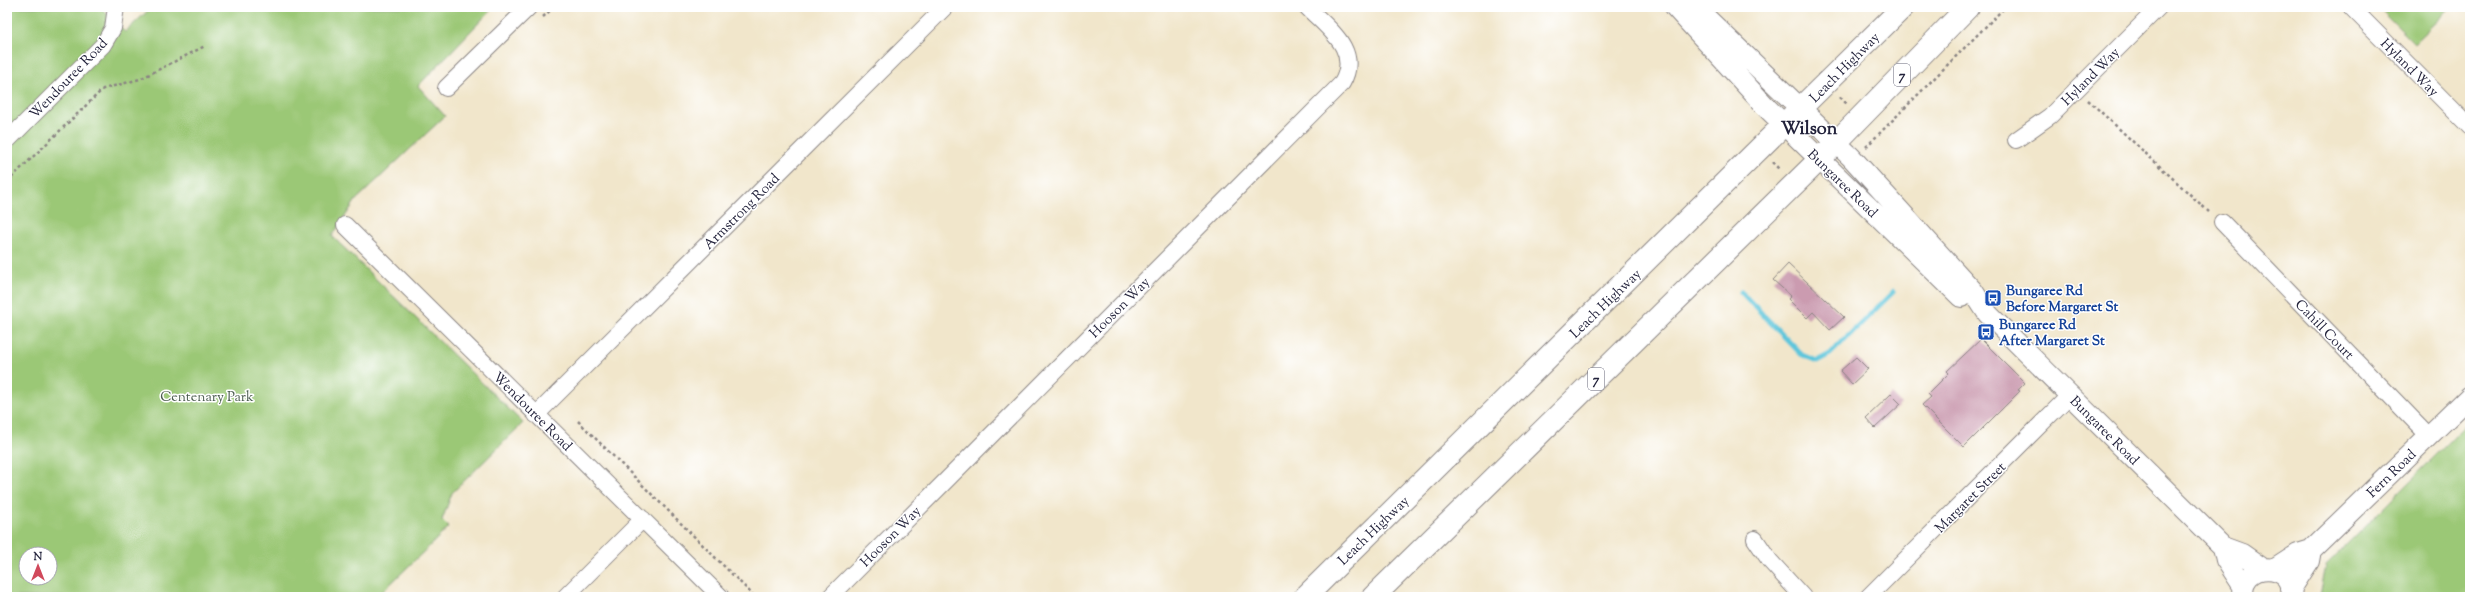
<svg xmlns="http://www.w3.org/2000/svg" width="2477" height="604" font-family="'Sorts Mill Goudy',serif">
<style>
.green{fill:#9bc876;stroke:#5e7558;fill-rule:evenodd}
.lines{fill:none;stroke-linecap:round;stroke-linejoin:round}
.stream{stroke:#5ec6db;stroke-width:5}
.building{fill:#cb9bb0}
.minor-casing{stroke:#8a8483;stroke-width:18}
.tertiary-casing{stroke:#8a8483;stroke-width:22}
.trunk-casing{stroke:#8a8483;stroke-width:24}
.path{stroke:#8a8483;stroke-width:2.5;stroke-dasharray:3 3;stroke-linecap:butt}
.minor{stroke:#fff;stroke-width:16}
.tertiary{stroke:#fff;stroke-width:20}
.trunk{stroke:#fff;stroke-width:22}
.labels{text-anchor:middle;stroke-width:3;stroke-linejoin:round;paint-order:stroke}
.shield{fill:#fff;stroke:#646476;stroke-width:1}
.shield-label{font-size:13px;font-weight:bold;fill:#22223b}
.street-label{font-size:14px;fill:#22223b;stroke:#fff}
.transit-label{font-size:14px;font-weight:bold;fill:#164399;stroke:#fff;text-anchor:start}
.park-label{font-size:14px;fill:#4c5c50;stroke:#fff}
.district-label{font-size:18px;font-weight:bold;fill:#22223b;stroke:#fff}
</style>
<rect width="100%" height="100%" fill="#fff"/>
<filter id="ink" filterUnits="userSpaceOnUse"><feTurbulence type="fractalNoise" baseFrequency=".025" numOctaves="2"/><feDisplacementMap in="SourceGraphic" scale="8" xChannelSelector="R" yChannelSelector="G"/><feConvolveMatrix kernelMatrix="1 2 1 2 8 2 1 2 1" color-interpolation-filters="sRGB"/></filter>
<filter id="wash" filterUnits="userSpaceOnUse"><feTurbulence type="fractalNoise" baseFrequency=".012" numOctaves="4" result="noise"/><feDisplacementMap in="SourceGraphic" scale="16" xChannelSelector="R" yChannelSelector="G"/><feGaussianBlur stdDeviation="0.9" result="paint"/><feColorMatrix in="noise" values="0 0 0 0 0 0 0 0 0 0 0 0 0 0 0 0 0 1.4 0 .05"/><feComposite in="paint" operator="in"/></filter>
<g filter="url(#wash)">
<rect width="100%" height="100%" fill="#f1e6cb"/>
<path class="green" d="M 7,7 L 100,7 L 125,32 L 152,7 L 494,7 L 418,86 L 445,116 L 356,200 L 332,236 L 523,423 L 452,493 L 442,520 L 449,527 L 377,597 L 7,597 ZM 26,554 L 50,554 L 50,578 L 26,578 Z
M 2378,7 L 2451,7 L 2414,43 Z
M 2470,421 L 2470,597 L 2320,597 L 2326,565 Z"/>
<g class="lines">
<path class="stream" d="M 1741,292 L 1802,355 L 1817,361 L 1830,354 L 1893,292"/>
</g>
<g id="blocks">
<path class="building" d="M 1788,264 L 1844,317 L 1830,330 L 1813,312 L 1807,318 L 1788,299 L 1791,296 L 1773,280 Z
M 1981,339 L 2025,383 L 2018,390 L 2020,391 L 1964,447 L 1922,405 L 1931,397 L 1928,394 L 1949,373 L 1947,371 Z
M 1856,357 L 1868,369 L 1852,384 L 1840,371 Z
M 1891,394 L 1901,404 L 1875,428 L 1866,418 Z"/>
</g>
</g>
<g filter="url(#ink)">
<use href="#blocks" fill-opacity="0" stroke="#8a8483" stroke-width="1"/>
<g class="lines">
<g class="minor-casing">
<path id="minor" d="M 2351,7 L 2470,127
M 446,88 L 529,7
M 2016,140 L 2050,116 L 2159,7
M 7,141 L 103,45 L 113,28 L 116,7
M 2222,222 L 2429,436
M 345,225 L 721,597
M 536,415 L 945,7
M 1755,539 L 1770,561 L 1803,597
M 565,597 L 643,519
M 830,597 L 1342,83 C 1361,50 1328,29 1307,7
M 1868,597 L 2070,395"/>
</g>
<g class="tertiary-casing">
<path id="tertiary" d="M 1675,7 L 1767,108 L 1961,297
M 1695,7 L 1851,157 L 1973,291 L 1988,314 L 2223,547 L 2242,554 L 2262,568
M 2223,547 L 2226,560 L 2243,586
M 2275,569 L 2298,554 L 2311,550 L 2470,396
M 2291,589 L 2309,561 L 2311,550
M 2244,597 C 2236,561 2298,559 2291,597"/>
</g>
<g class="trunk-casing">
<path id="trunk" d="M 1305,597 L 1903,7
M 1373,597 L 1819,160 L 1968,7"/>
</g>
<path class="path" d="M 543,17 L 554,7
M 1840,97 L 1848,105
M 2088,100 L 2209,212
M 1866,147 L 2005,7
M 1773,162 L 1781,170
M 7,182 L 103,89 L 140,79 L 205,46
M 578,421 L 755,597"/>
<use href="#minor" class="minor"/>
<use href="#tertiary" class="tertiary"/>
<use href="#trunk" class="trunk"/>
</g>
</g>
<defs>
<g id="bus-square" transform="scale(0.9)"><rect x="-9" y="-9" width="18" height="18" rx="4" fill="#1a4fb4" stroke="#fff"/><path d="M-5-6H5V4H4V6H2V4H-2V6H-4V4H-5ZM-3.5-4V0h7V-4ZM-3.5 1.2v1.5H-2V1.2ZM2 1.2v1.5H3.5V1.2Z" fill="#fff"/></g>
</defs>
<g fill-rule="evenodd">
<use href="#bus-square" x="1993" y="298"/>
<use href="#bus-square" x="1986" y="332"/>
</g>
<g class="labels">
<g class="shield">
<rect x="1894" y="64" width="16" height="22" rx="3"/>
<rect x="1588" y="368" width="16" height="22" rx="3"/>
</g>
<g class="shield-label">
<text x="1902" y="80">7</text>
<text x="1596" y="384">7</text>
</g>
<g class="street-label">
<text transform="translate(1844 67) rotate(-45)" y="5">Leach Highway</text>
<text transform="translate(2410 67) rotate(45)" y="5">Hyland Way</text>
<text transform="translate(2090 76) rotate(-45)" y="5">Hyland Way</text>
<text transform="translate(68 78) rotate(-46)" y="5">Wendouree Road</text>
<text transform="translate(1843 183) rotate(44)" y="5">Bungaree Road</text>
<text transform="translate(741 211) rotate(-45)" y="5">Armstrong Road</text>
<text transform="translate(1605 303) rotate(-44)" y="5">Leach Highway</text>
<text transform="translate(1119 307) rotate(-45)" y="5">Hooson Way</text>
<text transform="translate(2325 329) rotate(46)" y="5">Cahill Court</text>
<text transform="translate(533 411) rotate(45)" y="5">Wendouree Road</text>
<text transform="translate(2105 430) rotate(45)" y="5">Bungaree Road</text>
<text transform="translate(2391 473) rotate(-44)" y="5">Fern Road</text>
<text transform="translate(1970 497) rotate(-45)" y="5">Margaret Street</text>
<text transform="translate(1373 530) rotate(-44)" y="5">Leach Highway</text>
<text transform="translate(890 536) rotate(-45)" y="5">Hooson Way</text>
</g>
<g class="transit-label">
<text x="2006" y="295">Bungaree Rd<tspan x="2006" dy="16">Before Margaret St</tspan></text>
<text x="1999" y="329">Bungaree Rd<tspan x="1999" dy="16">After Margaret St</tspan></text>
</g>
<g class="park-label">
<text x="207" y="401">Centenary Park</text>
</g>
<g class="district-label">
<text x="1809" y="134">Wilson</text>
</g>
</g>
<rect width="2477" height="604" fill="none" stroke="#fff" stroke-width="24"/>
<g transform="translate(38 566)"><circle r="19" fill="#ffffff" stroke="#a7a7b1"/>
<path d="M0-3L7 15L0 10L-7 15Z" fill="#d1495b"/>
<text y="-6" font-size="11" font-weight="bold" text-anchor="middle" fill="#22223b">N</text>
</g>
</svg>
